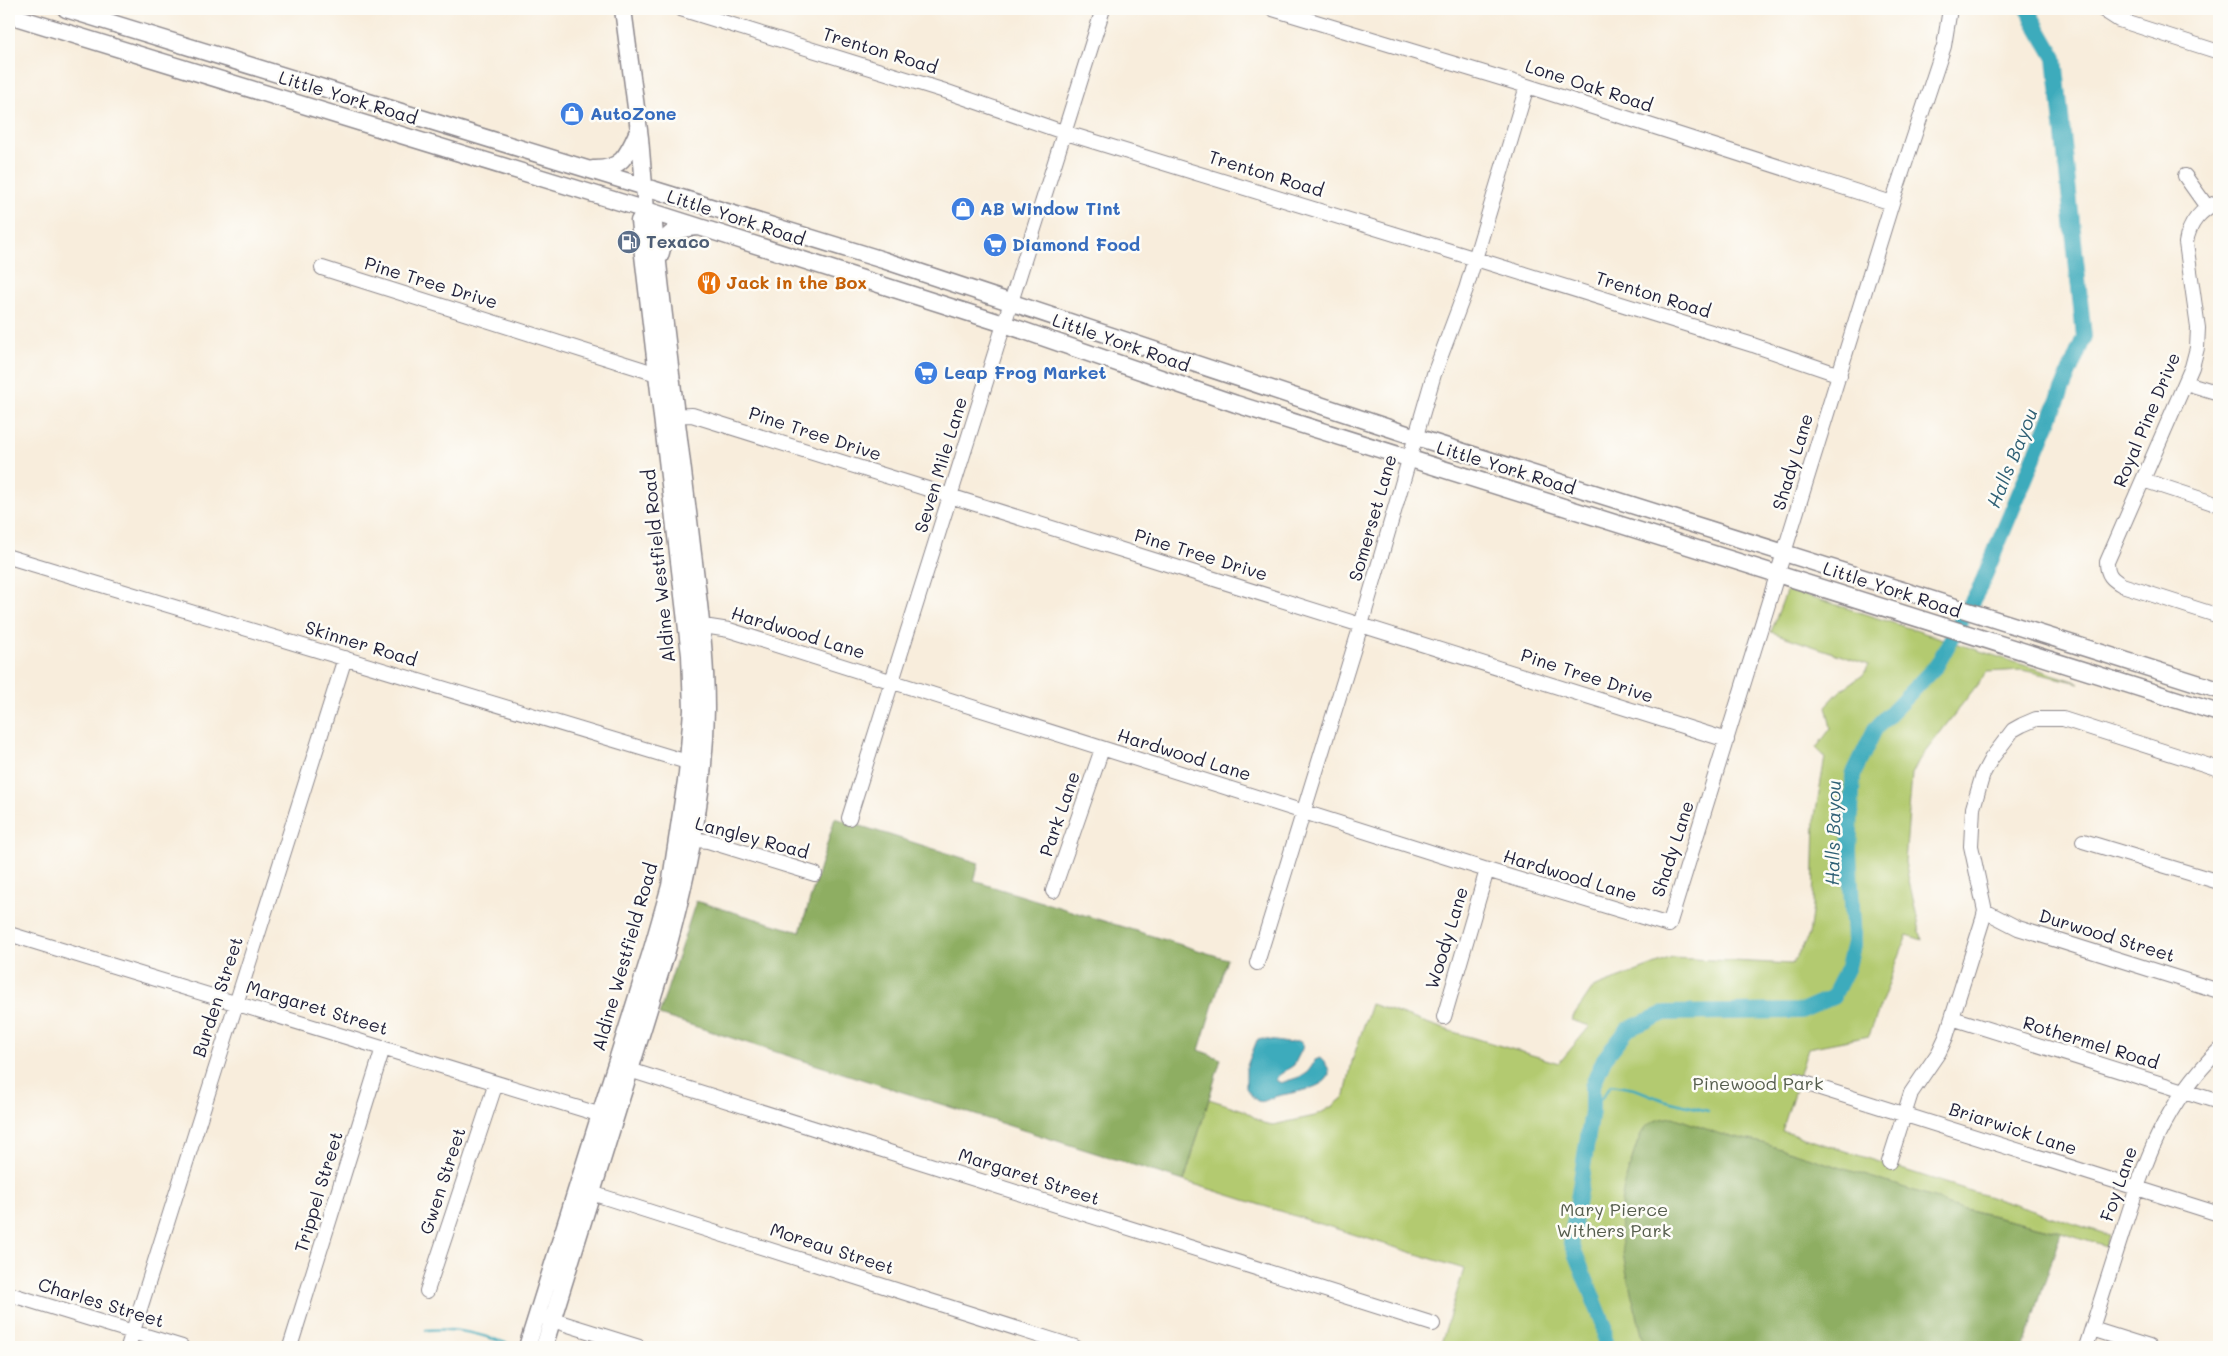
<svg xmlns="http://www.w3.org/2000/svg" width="2228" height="1356" font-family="Mali,sans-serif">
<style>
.green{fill:#b3ca6f;stroke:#6a7655}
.forest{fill:#8eae62;stroke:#58684e}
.water{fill:#3eabbc;stroke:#30667c}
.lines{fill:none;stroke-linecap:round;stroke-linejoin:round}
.stream{stroke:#3eabbc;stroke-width:2.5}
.river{stroke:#3eabbc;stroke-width:16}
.minor-casing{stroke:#8d888c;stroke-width:16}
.major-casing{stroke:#8d888c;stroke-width:19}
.minor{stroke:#fff;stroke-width:14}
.major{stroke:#fff;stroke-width:16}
.labels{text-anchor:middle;stroke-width:5;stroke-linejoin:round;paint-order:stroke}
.street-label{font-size:18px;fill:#22223b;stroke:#fdfcf7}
.shop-label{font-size:18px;font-weight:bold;fill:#366cbe;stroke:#fdfcf7;text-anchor:start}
.service-label{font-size:18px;font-weight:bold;fill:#4e5e75;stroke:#fdfcf7;text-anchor:start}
.food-label{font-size:18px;font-weight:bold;fill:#c56008;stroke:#fdfcf7;text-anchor:start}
.park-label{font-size:18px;fill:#555d4d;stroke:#fdfcf7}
.water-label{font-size:19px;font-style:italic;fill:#2f6075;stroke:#fdfcf7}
</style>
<rect width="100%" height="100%" fill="#fdfcf7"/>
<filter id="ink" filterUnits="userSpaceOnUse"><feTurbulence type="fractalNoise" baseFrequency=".02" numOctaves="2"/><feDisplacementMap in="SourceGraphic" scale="10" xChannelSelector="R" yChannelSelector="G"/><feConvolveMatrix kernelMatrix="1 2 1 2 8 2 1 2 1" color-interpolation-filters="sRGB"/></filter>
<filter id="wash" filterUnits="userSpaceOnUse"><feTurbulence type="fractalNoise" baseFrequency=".0096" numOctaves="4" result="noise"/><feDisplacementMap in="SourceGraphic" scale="20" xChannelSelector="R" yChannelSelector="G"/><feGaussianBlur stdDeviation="1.12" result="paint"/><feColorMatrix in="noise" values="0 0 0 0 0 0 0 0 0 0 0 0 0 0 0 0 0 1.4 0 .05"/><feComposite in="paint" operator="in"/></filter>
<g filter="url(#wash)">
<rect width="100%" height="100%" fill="#f8eddc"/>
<path class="green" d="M 1787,589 L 2080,683 L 2022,670 L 1987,672 L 1919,760 L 1912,774 L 1905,862 L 1922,940 L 1907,935 L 1869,1036 L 1808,1048 L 1782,1131 L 2109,1235 L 2106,1246 L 2061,1232 L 1944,1204 L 1937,1198 L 1741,1347 L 1440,1347 L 1464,1269 L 1184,1181 L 1209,1099 L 1243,1110 L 1263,1123 L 1273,1125 L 1315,1116 L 1333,1106 L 1345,1096 L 1352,1061 L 1371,1004 L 1450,1031 L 1559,1063 L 1590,1026 L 1571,1020 L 1593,988 L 1672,958 L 1792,964 L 1809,935 L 1813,905 L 1815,816 L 1825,757 L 1816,748 L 1831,728 L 1826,706 L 1841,690 L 1863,675 L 1869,665 L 1771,632 Z"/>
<path class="forest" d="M 835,818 L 979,863 L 974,881 L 1227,959 L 1199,1050 L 1221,1059 L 1184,1181 L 659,1015 L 696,901 L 800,932 Z
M 1673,1117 L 1720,1134 L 1759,1142 L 1937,1198 L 1944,1204 L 2061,1232 L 2024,1347 L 1645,1347 C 1635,1304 1617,1252 1621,1207 C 1622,1191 1627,1175 1632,1159 C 1641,1132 1642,1120 1673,1117 Z"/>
<path class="water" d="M 1263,1039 L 1288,1043 L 1299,1041 L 1304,1045 L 1294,1065 L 1278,1076 L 1276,1080 L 1281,1083 C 1299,1076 1306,1079 1315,1060 L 1320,1058 C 1351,1086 1294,1092 1277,1096 C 1270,1097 1263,1105 1256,1100 C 1252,1097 1248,1091 1246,1088 L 1246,1068 L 1257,1040 Z"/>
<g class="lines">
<path class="stream" d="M 1592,1111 L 1611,1085 L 1635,1089 L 1663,1100 L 1708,1111
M 426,1330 C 457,1327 483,1335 512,1345"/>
<path class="river" d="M 1605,1347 L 1604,1325 L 1571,1243 L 1592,1111 L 1592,1087 L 1604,1059 L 1628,1029 L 1665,1013 L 1801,1011 L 1833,997 L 1848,967 L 1854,942 L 1849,850 L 1853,775 L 1875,729 L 1937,665 L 1981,585 L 2084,337 L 2055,58 L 2027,9"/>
</g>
</g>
<g filter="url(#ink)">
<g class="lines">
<g class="minor-casing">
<path id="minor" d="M 681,9 L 945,91 L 1063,132 L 1476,259 L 1753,345 L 1840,375
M 1273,9 L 1527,86 L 1892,203
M 2102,9 L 2119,20 L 2219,52
M 2185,176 L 2207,207
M 2219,201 C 2201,210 2189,222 2186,243 L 2198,328 L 2197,348 L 2192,367 L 2107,562 C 2107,575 2112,579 2122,585 L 2219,616
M 322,268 L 657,374 L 665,373
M 2186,383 L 2219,393
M 665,416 L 692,415 L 1727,740
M 2143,480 L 2219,505
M 9,557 L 697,765
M 690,628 L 710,627 L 729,630 L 1487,870 L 1669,925 L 1892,203 L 1944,46 L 1950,9
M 849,818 L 1103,9
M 684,839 L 708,841 L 815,874
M 2083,841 L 2219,882
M 1053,891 L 1102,749
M 1985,911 L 2018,928 L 2219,991
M 9,934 L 611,1118
M 1257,963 L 1361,625 L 1434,374 L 1466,289 L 1527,86
M 1444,1017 L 1487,870
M 1952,1018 L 2219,1102
M 620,1067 L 1433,1324
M 1795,1080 L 2219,1214
M 1889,1162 L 1911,1093 L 1939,1052 L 1946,1037 L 1983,919 L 1985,911 L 1971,846 L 1973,808 L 1983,774 L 1991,759 L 2013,730 L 2022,725 L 2036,719 L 2063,719 L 2219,769
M 582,1190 L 1075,1347
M 427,1291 L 496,1083
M 9,1294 L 182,1347
M 543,1317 L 639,1347
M 2092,1329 L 2149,1347
M 128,1347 L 345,658
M 290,1347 L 383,1048
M 2086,1347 C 2098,1309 2110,1272 2122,1234 C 2145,1161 2163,1105 2219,1050"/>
</g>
<g class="major-casing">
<path id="major" d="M 66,9 L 883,260 L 1416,437 L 2219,690
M 9,15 L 646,210 L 1004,324 L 1236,404 L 2219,713
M 593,169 C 622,170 628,154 638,131
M 660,256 C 666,231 672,230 697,227
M 527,1347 L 652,949 L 670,886 L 687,774 L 692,710 L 690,655 L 639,221 L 646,210
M 544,1347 L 666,954 C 688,874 705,792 706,709 C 706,648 697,589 690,529 C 678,427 664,326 654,225 L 646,210 L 640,138 L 623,9"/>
</g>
<use href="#minor" class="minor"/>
<use href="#major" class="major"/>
</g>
</g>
<defs>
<g id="shop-disc" transform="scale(1.25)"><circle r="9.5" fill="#3f7fe0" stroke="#fdfcf7"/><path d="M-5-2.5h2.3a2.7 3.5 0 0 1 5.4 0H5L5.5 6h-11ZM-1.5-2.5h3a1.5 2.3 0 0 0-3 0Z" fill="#fff"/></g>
<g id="fuel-disc" transform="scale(1.25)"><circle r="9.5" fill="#5c6f8a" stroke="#fdfcf7"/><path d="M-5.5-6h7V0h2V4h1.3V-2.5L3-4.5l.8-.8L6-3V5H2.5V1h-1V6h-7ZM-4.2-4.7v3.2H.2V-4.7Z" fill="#fff"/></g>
<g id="supermarket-disc" transform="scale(1.25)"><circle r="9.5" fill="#3f7fe0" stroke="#fdfcf7"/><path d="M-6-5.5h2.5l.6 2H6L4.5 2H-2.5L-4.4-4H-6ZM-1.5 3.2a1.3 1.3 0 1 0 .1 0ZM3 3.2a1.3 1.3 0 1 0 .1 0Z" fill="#fff"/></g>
<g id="restaurant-disc" transform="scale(1.25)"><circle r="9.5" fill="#e8710a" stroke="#fdfcf7"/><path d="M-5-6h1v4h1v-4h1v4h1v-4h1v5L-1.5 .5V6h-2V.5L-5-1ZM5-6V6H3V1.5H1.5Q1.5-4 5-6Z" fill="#fff"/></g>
</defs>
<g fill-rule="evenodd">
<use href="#shop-disc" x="572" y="114"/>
<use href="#shop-disc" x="963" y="209"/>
<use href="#fuel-disc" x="629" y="242"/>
<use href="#supermarket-disc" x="995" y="245"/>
<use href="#restaurant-disc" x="709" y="283"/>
<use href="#supermarket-disc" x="926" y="373"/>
</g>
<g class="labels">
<g class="street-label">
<text transform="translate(880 51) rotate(17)" y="6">Trenton Road</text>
<text transform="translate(1589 86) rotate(18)" y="6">Lone Oak Road</text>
<text transform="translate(348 98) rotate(17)" y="6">Little York Road</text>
<text transform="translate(1266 174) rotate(17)" y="6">Trenton Road</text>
<text transform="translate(736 218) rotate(18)" y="6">Little York Road</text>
<text transform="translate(431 283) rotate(17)" y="6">Pine Tree Drive</text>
<text transform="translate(1653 295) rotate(17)" y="6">Trenton Road</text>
<text transform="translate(1121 343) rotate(19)" y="6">Little York Road</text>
<text transform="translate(2147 420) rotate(-67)" y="6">Royal Pine Drive</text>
<text transform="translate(815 434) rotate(18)" y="6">Pine Tree Drive</text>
<text transform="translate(1793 462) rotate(-73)" y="6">Shady Lane</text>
<text transform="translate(941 465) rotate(-73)" y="6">Seven Mile Lane</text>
<text transform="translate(1506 468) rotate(17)" y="6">Little York Road</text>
<text transform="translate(1373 518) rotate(-74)" y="6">Somerset Lane</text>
<text transform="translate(1201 555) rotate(17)" y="6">Pine Tree Drive</text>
<text transform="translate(659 566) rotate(-96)" y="6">Aldine Westfield Road</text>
<text transform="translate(1892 590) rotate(18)" y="6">Little York Road</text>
<text transform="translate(798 633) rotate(17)" y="6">Hardwood Lane</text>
<text transform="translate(361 644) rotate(17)" y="6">Skinner Road</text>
<text transform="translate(1587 676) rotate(18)" y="6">Pine Tree Drive</text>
<text transform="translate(1184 755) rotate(17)" y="6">Hardwood Lane</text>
<text transform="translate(1060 814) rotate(-71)" y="6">Park Lane</text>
<text transform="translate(752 838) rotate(15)" y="6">Langley Road</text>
<text transform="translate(1673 849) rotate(-72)" y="6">Shady Lane</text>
<text transform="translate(1570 876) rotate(17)" y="6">Hardwood Lane</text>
<text transform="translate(2107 936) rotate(17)" y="6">Durwood Street</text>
<text transform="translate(1447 938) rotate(-73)" y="6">Woody Lane</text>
<text transform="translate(625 957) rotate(-74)" y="6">Aldine Westfield Road</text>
<text transform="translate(218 997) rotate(-72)" y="6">Burden Street</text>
<text transform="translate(317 1008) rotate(17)" y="6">Margaret Street</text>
<text transform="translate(2091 1043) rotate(17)" y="6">Rothermel Road</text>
<text transform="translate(2013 1129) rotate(18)" y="6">Briarwick Lane</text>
<text transform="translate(1029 1177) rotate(18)" y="6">Margaret Street</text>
<text transform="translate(443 1181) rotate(-72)" y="6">Gwen Street</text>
<text transform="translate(2119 1184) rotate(-71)" y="6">Foy Lane</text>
<text transform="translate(319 1192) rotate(-73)" y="6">Trippel Street</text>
<text transform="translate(832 1249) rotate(18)" y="6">Moreau Street</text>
<text transform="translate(101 1303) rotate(17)" y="6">Charles Street</text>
</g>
<g class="shop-label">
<text x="590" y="120">AutoZone</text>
<text x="980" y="215">AB Window Tint</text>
<text x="1012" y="251">Diamond Food</text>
<text x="944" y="379">Leap Frog Market</text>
</g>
<g class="service-label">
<text x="646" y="248">Texaco</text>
</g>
<g class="food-label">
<text x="726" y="289">Jack in the Box</text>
</g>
<g class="park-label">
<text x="1758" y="1090">Pinewood Park</text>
<text x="1614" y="1216">Mary Pierce<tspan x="1614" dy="21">Withers Park</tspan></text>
</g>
<g class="water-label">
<text transform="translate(2012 458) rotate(-68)" y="7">Halls Bayou</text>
<text transform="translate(1833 833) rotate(-89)" y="7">Halls Bayou</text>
</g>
</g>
<rect width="2228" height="1356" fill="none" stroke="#fdfcf7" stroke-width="30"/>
</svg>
